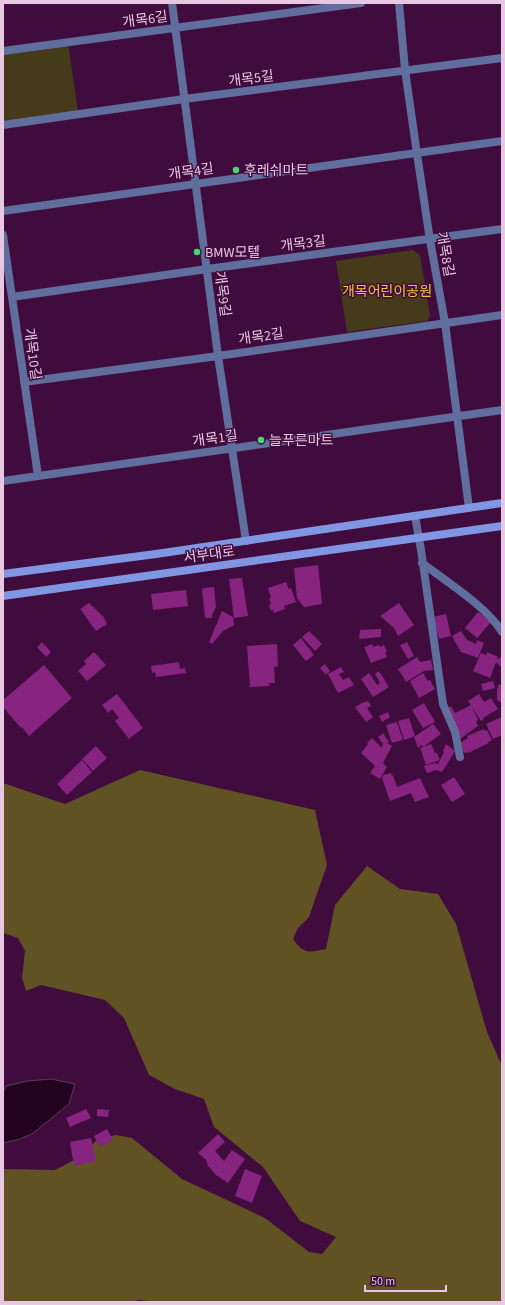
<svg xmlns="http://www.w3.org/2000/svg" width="505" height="1305" font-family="'Source Sans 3','Noto Sans KR',sans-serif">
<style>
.green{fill:#453b1b}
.forest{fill:#615223}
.water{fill:#220420;stroke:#5d3e5a}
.building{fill:#862480}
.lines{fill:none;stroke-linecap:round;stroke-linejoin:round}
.street{stroke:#606e9d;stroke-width:8}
.secondary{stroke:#8096e2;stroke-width:8}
.poi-dot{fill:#48d778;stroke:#400b3d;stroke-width:1.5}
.labels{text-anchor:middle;stroke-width:3;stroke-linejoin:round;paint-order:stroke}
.street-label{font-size:14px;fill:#e7c7e2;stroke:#400b3d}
.poi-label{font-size:14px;fill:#e7c7e2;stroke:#400b3d;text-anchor:start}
.park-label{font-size:14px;fill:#f3c735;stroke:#400b3d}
</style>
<rect width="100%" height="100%" fill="#400b3d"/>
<path class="green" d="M 68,43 L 78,112 L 3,122 L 3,52 Z
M 413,250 L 420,255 L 430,315 L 427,321 L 347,332 L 336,261 Z"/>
<path class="forest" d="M 140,770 L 315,810 L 327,865 L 309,917 L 298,928 L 293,939 C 304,954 308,953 326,949 L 335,905 L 367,866 L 400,889 L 438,894 L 456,924 L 487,1032 L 502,1066 L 502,1302 L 157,1302 L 139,1300 L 132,1302 L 3,1302 L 3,1169 L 55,1170 L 80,1157 L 98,1139 L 116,1135 L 132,1138 L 182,1179 L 265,1218 L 309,1252 L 322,1254 L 336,1237 L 300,1221 L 263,1167 L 214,1127 L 204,1099 L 175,1089 L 149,1075 L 124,1018 L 105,1000 L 41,985 L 26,991 L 22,978 L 25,951 L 18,938 L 3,933 L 3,783 L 65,804 Z"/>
<path class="water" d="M 51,1079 L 75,1084 L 69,1104 L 32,1134 L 20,1139 L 4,1143 L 3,1141 L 3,1093 L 6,1086 L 27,1081 Z"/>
<path class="building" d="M 318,565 L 322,604 L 304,607 L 297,598 L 294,568 Z
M 242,578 L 248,616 L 234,618 L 229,579 Z
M 286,582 L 289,589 L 291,588 L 296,602 L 284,606 L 285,609 L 274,613 L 273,610 L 271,611 L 269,605 L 271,604 L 269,598 L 271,598 L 268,588 Z
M 214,587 L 216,607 L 212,615 L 212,618 L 205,618 L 202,589 L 204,588 Z
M 186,590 L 188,606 L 153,610 L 151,594 Z
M 89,603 L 103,616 L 107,624 L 96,631 L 80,609 Z
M 399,603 L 414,625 L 398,636 L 394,628 L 380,616 Z
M 222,611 L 233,617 L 234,625 L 223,631 L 212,644 L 209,642 Z
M 478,612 L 491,622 L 477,638 L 465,628 Z
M 446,614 L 451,636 L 439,639 L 433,617 Z
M 381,629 L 381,637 L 359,639 L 360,630 Z
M 309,631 L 322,644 L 315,651 L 302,637 Z
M 461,631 L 467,640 L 476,644 L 477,640 L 484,643 L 478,658 L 461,652 L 452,636 Z
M 301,638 L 314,655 L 306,661 L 293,645 Z
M 42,642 L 51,652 L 46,657 L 37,647 Z
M 407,642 L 414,656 L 408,659 L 400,645 Z
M 277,644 L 278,666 L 274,667 L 275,683 L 269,683 L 270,686 L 250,687 L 247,646 Z
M 372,644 L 373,647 L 379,645 L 380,647 L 384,645 L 387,652 L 385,652 L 387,657 L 371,663 L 364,647 Z
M 94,652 L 106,665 L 87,681 L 78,671 L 86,664 L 84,661 Z
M 487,652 L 498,657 L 497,660 L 502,656 L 502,668 L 496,662 L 490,678 L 473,671 L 481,653 L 486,655 Z
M 417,657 L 420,662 L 431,660 L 433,670 L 424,671 L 406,682 L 398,669 Z
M 179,662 L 180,669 L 185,668 L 186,673 L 156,677 L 155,672 L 152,673 L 151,666 Z
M 325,664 L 330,671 L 326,675 L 320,668 Z
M 44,665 L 72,698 L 29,736 L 22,727 L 21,728 L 3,707 L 3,700 Z
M 341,667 L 344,672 L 339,674 L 343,680 L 349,677 L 354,685 L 338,693 L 328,674 Z
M 379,671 L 389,687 L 373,697 L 361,679 L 369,673 L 377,685 L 380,683 L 375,674 Z
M 423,673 L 428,681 L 430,680 L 435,689 L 419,698 L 410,681 Z
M 493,681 L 495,688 L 483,691 L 481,684 Z
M 499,684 L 502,685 L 502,703 L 497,700 L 497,690 Z
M 117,694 L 143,728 L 129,739 L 115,721 L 119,718 L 112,709 L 108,713 L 102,705 Z
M 479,694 L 484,702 L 491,698 L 498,709 L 483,718 L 484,719 L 481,721 L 468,701 Z
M 368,701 L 371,706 L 367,708 L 373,717 L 366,722 L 355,707 L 362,703 Z
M 424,703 L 435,722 L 423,728 L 412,710 Z
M 471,705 L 478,720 L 476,721 L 478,726 L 460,739 L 446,709 L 451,706 L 455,713 Z
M 388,712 L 390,717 L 382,722 L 379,716 Z
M 502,717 L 502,735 L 493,739 L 486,724 Z
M 409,718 L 415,736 L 404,740 L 398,721 Z
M 397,722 L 403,740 L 392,743 L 386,725 Z
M 433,724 L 441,734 L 423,747 L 431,744 L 435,753 L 437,753 L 440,760 L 426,765 L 420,748 L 423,747 L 422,745 L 418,748 L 414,737 Z
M 484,729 L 485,731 L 487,730 L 492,740 L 488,742 L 489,743 L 468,753 L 467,752 L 464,753 L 460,743 L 468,738 L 467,736 Z
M 383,733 L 389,742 L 387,743 L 392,746 L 383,763 L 387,767 L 380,779 L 370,773 L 375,766 L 361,753 L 368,744 L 367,743 L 372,738 L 382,748 L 383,744 L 378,737 Z
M 446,744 L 455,751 L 442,772 L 436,770 L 427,773 L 424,766 L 435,763 L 438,764 L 444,752 L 443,751 Z
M 96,746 L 107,758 L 93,771 L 82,759 Z
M 82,760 L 92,772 L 67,795 L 57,784 Z
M 391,773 L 392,776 L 393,775 L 397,787 L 420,778 L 429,797 L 415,802 L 411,793 L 390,801 L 382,778 L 383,775 Z
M 454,777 L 465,794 L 452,802 L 441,785 Z
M 86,1109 L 91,1118 L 70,1127 L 66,1118 Z
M 97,1109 L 109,1110 L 108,1117 L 97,1116 Z
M 107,1129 L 113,1140 L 100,1147 L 94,1136 Z
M 218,1134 L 225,1142 L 215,1151 L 224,1161 L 232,1150 L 245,1159 L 228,1183 L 216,1175 L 207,1165 L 208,1164 L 206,1162 L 207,1161 L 198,1153 Z
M 91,1138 L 96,1161 L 74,1166 L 70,1142 Z
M 245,1169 L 262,1176 L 252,1203 L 235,1196 Z"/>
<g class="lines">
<path class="street" d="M 172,3 L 218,356 L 246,541
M 399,3 L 405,70 L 417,154 L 430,240 L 445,323 L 469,508
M 3,51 L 361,3
M 3,125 L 184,99 L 502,58
M 3,211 L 502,141
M 3,235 L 38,476
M 12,297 L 207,269 L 502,229
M 24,382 L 218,356 L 502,315
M 3,481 L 502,410
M 415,516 L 421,550 L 443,704 L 455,732 L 460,757
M 422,563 C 446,581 487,607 502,632"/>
<path class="secondary" d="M 3,574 L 156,554 L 502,503
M 3,596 L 502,526"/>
</g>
<g class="poi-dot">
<circle cx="236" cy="170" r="4"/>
<circle cx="197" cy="252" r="4"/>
<circle cx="261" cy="440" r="4"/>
</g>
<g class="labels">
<g class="street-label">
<text transform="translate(145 19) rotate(-8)" y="5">개목6길</text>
<text transform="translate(251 78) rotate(-7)" y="5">개목5길</text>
<text transform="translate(191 171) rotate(-8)" y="5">개목4길</text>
<text transform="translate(303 243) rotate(-7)" y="5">개목3길</text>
<text transform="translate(446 254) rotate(80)" y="5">개목8길</text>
<text transform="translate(223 294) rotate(82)" y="5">개목9길</text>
<text transform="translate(261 336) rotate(-8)" y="5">개목2길</text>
<text transform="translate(33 354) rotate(82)" y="5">개목10길</text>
<text transform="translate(215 438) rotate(-8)" y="5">개목1길</text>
<text transform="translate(209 554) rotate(-8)" y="5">서부대로</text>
</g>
<g class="poi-label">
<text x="244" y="175">후레쉬마트</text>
<text x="205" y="257">BMW모텔</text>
<text x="269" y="445">늘푸른마트</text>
</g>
<g class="park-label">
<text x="387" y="296">개목어린이공원</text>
</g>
</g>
<rect width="505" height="1305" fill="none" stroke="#e7c7e2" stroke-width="8"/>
<path d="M365 1285v6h81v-6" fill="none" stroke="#e7c7e2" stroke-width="2"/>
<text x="371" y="1285" font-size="12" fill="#e7c7e2" stroke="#400b3d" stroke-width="3" paint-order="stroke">50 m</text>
</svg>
